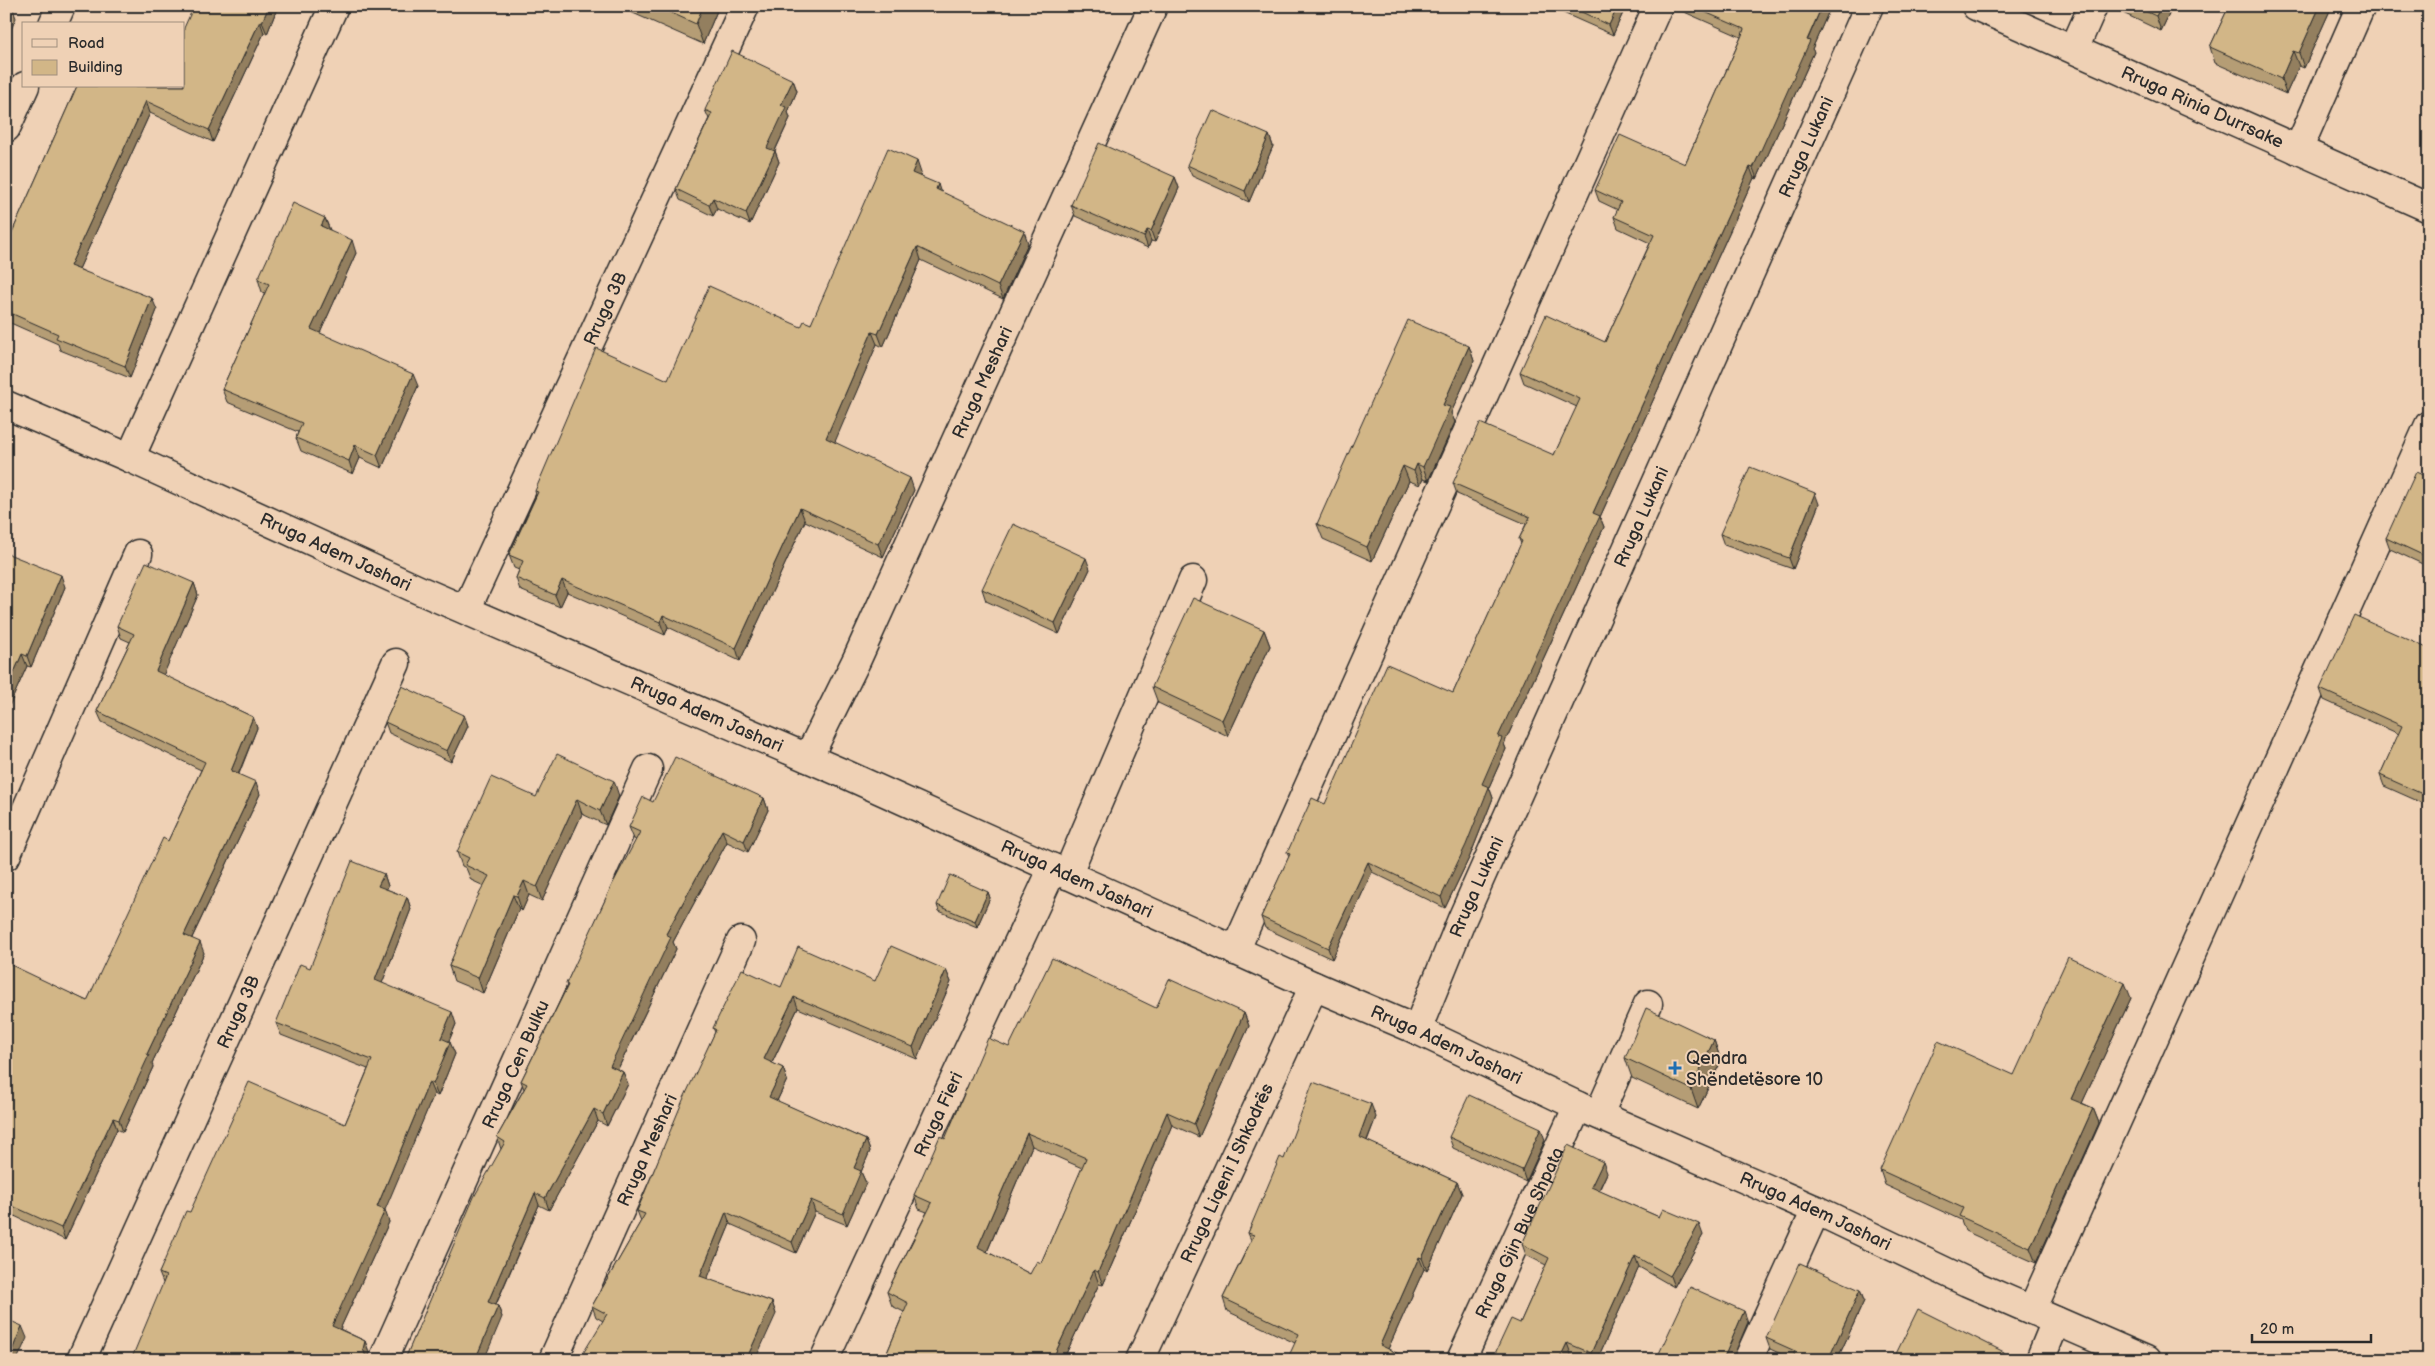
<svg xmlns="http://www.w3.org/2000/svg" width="2435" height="1366" font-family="'Balsamiq Sans',sans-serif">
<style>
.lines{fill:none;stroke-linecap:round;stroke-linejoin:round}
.minor-casing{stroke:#2b2b2b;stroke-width:31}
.minor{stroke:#efd1b5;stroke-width:28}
.wall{fill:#b59d74;stroke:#2b2b2b;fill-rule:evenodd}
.shaded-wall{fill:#937f5e;stroke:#2b2b2b}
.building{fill:#d2b687;stroke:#2b2b2b;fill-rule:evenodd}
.poi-dot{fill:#1f6fb2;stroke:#efd1b5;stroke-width:2}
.labels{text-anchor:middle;stroke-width:4;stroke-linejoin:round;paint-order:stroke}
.street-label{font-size:18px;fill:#2b2b2b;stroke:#efd1b5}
.poi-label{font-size:18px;fill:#2b2b2b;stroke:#efd1b5;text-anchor:start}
</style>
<rect width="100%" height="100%" fill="#efd1b5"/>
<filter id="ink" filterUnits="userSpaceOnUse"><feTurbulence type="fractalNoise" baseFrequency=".02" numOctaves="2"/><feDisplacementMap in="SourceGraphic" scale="10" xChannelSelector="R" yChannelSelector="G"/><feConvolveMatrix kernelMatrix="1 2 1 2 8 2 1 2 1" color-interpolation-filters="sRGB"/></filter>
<g filter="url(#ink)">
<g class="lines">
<g class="minor-casing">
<g id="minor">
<path id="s1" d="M 1976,6 L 2429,208"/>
<path d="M 53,24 L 61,6"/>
<path d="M 2074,49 L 2093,6"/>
<path d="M 6,128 L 25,86"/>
<path d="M 2298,150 L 2361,6"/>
<path id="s2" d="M 6,405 L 130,458 L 419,590 L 847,775 L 1314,986 L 1417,1030 L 1578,1106 L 1816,1210 L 1967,1282 L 2146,1360"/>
<path d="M 130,458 L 334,6"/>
<path id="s3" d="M 466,610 L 745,6"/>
<path id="s4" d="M 808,758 L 857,659 L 1153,6"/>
<path d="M 6,856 L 138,554"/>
<path d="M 1067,875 L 1193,580"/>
<path d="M 1235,951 L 1658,6"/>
<path id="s5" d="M 1417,1030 L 1462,919 L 1869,6"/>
<path d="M 1599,1114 L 1648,1004"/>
<path d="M 2032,1310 L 2429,425"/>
<path id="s6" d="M 81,1360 L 396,663"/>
<path id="s7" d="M 383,1360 L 648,769"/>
<path id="s8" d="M 553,1360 L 741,941"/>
<path id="s9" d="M 824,1360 L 1053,868"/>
<path id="s10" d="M 1140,1360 L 1314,986"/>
<path id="s11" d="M 1461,1360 L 1578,1106"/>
<path d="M 1748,1360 L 1816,1210"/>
<path d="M 2040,1360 L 2056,1321"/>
</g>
</g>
<use href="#minor" class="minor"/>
</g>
<path class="wall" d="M 194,6 L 278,6 L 267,34 L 264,33 L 213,142 L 150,113 L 79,269 L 157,310 L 130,378 L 60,350 L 58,344 L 6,321 L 6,246 L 77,86 L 184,86 Z
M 617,6 L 719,6 L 703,44 Z
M 831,6 L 839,6 L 838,9 Z
M 1559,6 L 1626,6 L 1613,35 L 1561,12 Z
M 1673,6 L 1826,6 L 1828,13 L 1812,49 L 1814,52 L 1757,179 L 1754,178 L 1600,517 L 1604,527 L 1504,744 L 1506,749 L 1489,787 L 1493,798 L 1470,856 L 1445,908 L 1372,872 L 1332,959 L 1265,928 L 1261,917 L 1289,857 L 1287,853 L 1325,804 L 1453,693 L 1521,544 L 1519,539 L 1526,524 L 1457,494 L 1453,483 L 1554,455 L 1577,407 L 1524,383 L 1520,372 L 1605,342 L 1650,243 L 1618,228 L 1614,217 L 1618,210 L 1599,201 L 1595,190 L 1685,164 L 1741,37 L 1673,7 Z
M 2108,6 L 2173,6 L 2161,31 Z
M 2229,6 L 2332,6 L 2304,68 L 2299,66 L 2286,94 L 2215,63 L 2210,47 Z
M 793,80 L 797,91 L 788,112 L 790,118 L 775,151 L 779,162 L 750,224 L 717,209 L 713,216 L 680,200 L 676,189 L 709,119 L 705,110 Z
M 1269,135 L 1273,146 L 1249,202 L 1192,176 L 1187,165 Z
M 921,173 L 920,177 L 940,191 L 1028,243 L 1003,299 L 921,260 L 883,347 L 877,344 L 834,442 L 914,490 L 883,557 L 805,521 L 740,661 L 668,627 L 665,635 L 567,592 L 560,607 L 520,590 L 516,578 L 519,570 L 514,568 L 509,555 L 536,495 L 535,491 L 668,380 L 801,327 L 811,324 Z
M 1175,177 L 1179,188 L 1155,242 L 1151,241 L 1148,248 L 1075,216 L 1071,205 Z
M 325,218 L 330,230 L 356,253 L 320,333 L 418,386 L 382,468 L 360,458 L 353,474 L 301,451 L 296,438 L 298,432 L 227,402 L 222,389 L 265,293 L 262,292 L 258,279 Z
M 1469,346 L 1474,361 L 1451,413 L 1455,422 L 1428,481 L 1423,479 L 1420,485 L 1409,481 L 1372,561 L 1323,539 L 1317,524 Z
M 2429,468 L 2429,567 L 2390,549 L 2386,538 L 2425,476 Z
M 1819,504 L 1793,569 L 1724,545 L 1720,534 Z
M 6,553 L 65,587 L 31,667 L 27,666 L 6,713 Z
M 1090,569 L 1059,634 L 986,601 L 982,589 Z
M 194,583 L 198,595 L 163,675 L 253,717 L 257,728 L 239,774 L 260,794 L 192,938 L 204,953 L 152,1063 L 153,1067 L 123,1132 L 117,1129 L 65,1240 L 6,1212 L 6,1085 L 9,1086 L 6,1079 L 6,965 L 87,1001 L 168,841 L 201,770 L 102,722 L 97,711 L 130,642 L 121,638 L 117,626 Z
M 1264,630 L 1270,646 L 1228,736 L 1158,703 L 1152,687 Z
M 2429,649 L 2429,806 L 2384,786 L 2380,775 L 2399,734 L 2324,700 L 2320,689 Z
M 464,715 L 468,726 L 451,762 L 389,733 L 385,722 Z
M 619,796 L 606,825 L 582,814 L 542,901 L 529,895 L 522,911 L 519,909 L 483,993 L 454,981 L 449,966 L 484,886 L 471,880 L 466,868 L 462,866 L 457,852 L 536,797 Z
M 764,798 L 768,810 L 748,852 L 727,842 L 673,942 L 676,949 L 618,1069 L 623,1072 L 628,1084 L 607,1126 L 598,1121 L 549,1210 L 539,1205 L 496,1305 L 498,1306 L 502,1317 L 405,1359 L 501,1149 L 497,1137 L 524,1089 L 521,1081 L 567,986 L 566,984 L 636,840 L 634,839 L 629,827 L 653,802 Z
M 384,874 L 388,886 L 386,889 L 407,897 L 411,909 L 382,983 L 456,1024 L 449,1041 L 455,1054 L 438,1096 L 434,1094 L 384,1210 L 389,1222 L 340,1329 L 365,1341 L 369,1352 L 368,1359 L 163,1283 L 159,1273 L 190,1212 L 345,1124 L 368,1069 L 281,1035 L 276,1023 L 310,968 Z
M 988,892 L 990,898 L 977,927 L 939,911 L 937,905 Z
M 946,970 L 951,982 L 917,1059 L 798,1008 L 772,1063 L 783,1068 L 787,1080 L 777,1101 L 866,1140 L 870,1151 L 861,1172 L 866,1183 L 847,1225 L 815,1212 L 796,1253 L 730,1224 L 707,1279 L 772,1302 L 776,1314 L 603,1321 L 596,1317 L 592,1306 L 641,1221 L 637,1211 L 715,1032 L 713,1028 L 781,987 L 875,981 Z
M 2131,998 L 2082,1103 L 2093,1108 L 2099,1123 L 2036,1263 L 1965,1231 L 1961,1220 L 1885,1185 L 1880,1170 L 2014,1075 Z
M 1156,1008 L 1244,1013 L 1249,1026 L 1199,1137 L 1172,1125 L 1103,1285 L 1099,1284 L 1063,1360 L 884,1360 L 904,1312 L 892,1306 L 887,1292 L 927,1212 L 919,1209 L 914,1195 L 945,1139 L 1009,1047 ZM 1032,1146 L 1082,1168 L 1041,1263 L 1030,1274 L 987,1252 Z
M 1714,1040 L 1721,1061 L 1698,1109 L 1632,1078 L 1625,1058 Z
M 1376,1117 L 1367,1141 L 1457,1182 L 1462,1194 L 1427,1271 L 1424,1269 L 1388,1349 L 1295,1343 L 1227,1311 L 1223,1298 L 1251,1240 L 1248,1233 L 1284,1159 Z
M 1449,1137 L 1545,1140 L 1526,1182 L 1453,1148 Z
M 1607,1173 L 1599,1191 L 1659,1217 L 1703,1235 L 1674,1287 L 1639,1267 L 1597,1360 L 1584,1360 L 1571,1354 L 1568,1360 L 1492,1360 L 1520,1323 L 1546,1265 L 1526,1255 L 1522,1244 Z
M 1860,1290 L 1864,1301 L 1837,1360 L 1791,1360 L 1792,1359 L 1770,1349 L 1766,1338 Z"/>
<path class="shaded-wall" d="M 269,6 L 278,6 L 267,34 L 262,22 Z
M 703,6 L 719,6 L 703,44 L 696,24 Z
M 1618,6 L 1626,6 L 1613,35 L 1609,25 Z
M 1822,6 L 1826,6 L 1828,13 L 1812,49 L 1814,52 L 1757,179 L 1753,168 Z
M 2161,6 L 2173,6 L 2161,31 L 2156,16 Z
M 2320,6 L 2332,6 L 2304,68 L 2299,53 Z
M 12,7 L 16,18 L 6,41 L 6,21 Z
M 260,21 L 264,33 L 213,142 L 209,130 Z
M 2293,51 L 2299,66 L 2286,94 L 2281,79 Z
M 793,80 L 797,91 L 788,112 L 790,118 L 771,159 L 767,148 L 781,105 Z
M 146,101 L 150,113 L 75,278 L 70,266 Z
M 1269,135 L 1273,146 L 1249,202 L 1245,191 Z
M 775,151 L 779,162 L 750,224 L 746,213 Z
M 917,161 L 921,173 L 916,185 L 912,173 Z
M 1750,167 L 1754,178 L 1600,517 L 1604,527 L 1504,744 L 1506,749 L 1489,787 L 1493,798 L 1470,856 L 1445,908 L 1441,897 L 1498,737 L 1593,513 Z
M 1175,177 L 1179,188 L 1155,242 L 1151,231 Z
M 938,184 L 942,197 L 936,189 Z
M 713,198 L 717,209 L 713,216 L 709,205 Z
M 325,218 L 330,231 L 321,226 Z
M 1147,230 L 1151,241 L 1148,248 L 1144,237 Z
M 1024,231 L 1028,243 L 1003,299 L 998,286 Z
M 352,240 L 356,253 L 316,342 L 311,329 Z
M 917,247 L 921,260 L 883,347 L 878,334 Z
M 152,298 L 157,310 L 130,378 L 125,366 Z
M 872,332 L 877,344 L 831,451 L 826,438 Z
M 1469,346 L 1474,361 L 1451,413 L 1455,422 L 1428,481 L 1423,467 L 1443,405 Z
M 413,374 L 418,386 L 382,468 L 377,455 Z
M 355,445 L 360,458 L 353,474 L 349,461 Z
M 1417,464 L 1423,479 L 1420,485 L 1414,471 Z
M 1403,466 L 1409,481 L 1372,561 L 1367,547 Z
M 910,478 L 914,490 L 883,557 L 878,544 Z
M 6,479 L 10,490 L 6,499 Z
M 1815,493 L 1819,504 L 1793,569 L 1789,558 Z
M 800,508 L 805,521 L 740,661 L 736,648 Z
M 1086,558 L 1090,569 L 1059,634 L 1055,623 Z
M 61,575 L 65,587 L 31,667 L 27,656 Z
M 562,580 L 567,592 L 560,607 L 555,595 Z
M 194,583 L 198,595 L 160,683 L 156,671 Z
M 663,615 L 668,627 L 665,635 L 660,622 Z
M 1264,630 L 1270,646 L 1228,736 L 1222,720 Z
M 22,654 L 27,666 L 6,713 L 6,691 Z
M 464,715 L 468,726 L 451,762 L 447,751 Z
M 253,717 L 257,728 L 235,782 L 231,771 Z
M 614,781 L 619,796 L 606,825 L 600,811 Z
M 256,782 L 260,794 L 188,946 L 184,935 Z
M 764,798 L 768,810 L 748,852 L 744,841 Z
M 577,799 L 582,814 L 542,901 L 537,887 Z
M 722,830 L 727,842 L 673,942 L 676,949 L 614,1077 L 610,1066 L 666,934 Z
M 1368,862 L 1372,872 L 1332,959 L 1328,948 Z
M 384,874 L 388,886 L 383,898 L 378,886 Z
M 524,881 L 529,895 L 522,911 L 517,896 Z
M 988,892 L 990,898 L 977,927 L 975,921 Z
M 513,895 L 519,909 L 483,993 L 478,978 Z
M 407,897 L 411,909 L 379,991 L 375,980 Z
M 200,942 L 204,953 L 152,1063 L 153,1067 L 123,1132 L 119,1120 L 147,1054 Z
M 946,970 L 951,982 L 917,1059 L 913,1047 Z
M 2125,983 L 2131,998 L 2077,1114 L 2071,1099 Z
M 794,997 L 798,1008 L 768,1071 L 764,1059 Z
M 452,1012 L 456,1024 L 445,1050 L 441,1038 Z
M 1244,1013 L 1249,1026 L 1199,1137 L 1194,1124 Z
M 1714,1040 L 1721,1061 L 1698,1109 L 1691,1089 Z
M 450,1042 L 455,1054 L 438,1096 L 433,1084 Z
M 783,1068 L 787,1080 L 773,1109 L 769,1097 Z
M 623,1072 L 628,1084 L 607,1126 L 603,1114 Z
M 429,1082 L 434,1094 L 382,1217 L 385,1210 L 389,1222 L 336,1338 L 332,1326 L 377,1207 Z
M 1371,1104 L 1376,1117 L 1363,1150 L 1359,1137 Z
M 2093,1108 L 2099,1123 L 2036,1263 L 2030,1248 Z
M 594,1109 L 598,1121 L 549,1210 L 545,1198 Z
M 1167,1112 L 1172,1125 L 1103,1285 L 1098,1272 Z
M 113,1118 L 117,1129 L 65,1240 L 61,1228 Z
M 1541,1128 L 1545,1140 L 1526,1182 L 1522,1170 Z
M 1027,1133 L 1032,1146 L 983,1261 L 978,1247 Z
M 866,1140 L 870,1151 L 861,1172 L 866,1183 L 847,1225 L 843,1214 L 854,1168 Z
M 1603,1162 L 1607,1173 L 1595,1198 L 1591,1187 Z
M 1457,1182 L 1462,1194 L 1427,1271 L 1422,1258 Z
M 535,1193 L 539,1205 L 492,1313 L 488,1302 Z
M 811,1200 L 815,1212 L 796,1253 L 792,1242 Z
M 726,1212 L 730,1224 L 704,1287 L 700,1276 Z
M 1699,1224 L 1703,1235 L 1674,1287 L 1670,1276 Z
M 1635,1256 L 1639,1267 L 1597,1360 L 1593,1360 L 1591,1353 Z
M 1419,1257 L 1424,1269 L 1384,1358 L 1380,1345 Z
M 1094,1270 L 1099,1284 L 1063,1360 L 1052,1360 Z
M 1860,1290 L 1864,1301 L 1837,1360 L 1828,1360 Z
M 772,1302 L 776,1314 L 755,1360 L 746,1360 Z
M 498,1306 L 502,1317 L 484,1360 L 475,1360 Z
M 1744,1311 L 1748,1322 L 1732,1360 L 1723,1360 Z
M 22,1326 L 27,1338 L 17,1360 L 8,1360 Z
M 365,1341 L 369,1352 L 368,1360 L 367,1360 L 363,1349 Z
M 1567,1343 L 1571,1354 L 1568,1360 L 1559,1360 Z
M 2004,1352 L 2007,1360 L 2000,1360 Z"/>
<path class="building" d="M 6,6 L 12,7 L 6,21 Z
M 194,6 L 269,6 L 262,22 L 260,21 L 209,130 L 146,101 L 70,266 L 152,298 L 125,366 L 56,338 L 58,334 L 6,311 L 6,246 L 77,86 L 184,86 L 184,28 Z
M 656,6 L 703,6 L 696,24 Z
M 1569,6 L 1618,6 L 1609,25 Z
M 1691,6 L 1822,6 L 1807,40 L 1810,41 L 1753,168 L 1750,167 L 1593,513 L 1600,516 L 1498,737 L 1502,738 L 1482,784 L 1489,787 L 1466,845 L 1441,897 L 1368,862 L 1328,948 L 1261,917 L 1290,854 L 1287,853 L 1312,798 L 1325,804 L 1387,664 L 1453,693 L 1522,541 L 1519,539 L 1530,517 L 1453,483 L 1480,423 L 1554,455 L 1580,399 L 1520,372 L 1546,315 L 1605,342 L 1654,235 L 1614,217 L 1621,202 L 1595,190 L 1620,135 L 1685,164 L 1742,35 L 1744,29 Z
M 2134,6 L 2161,6 L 2156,16 Z
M 2229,6 L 2320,6 L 2299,53 L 2293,51 L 2281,79 L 2210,47 Z
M 732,51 L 793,80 L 781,105 L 786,107 L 767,148 L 775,151 L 746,213 L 713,198 L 709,205 L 676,189 L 712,113 L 705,110 Z
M 1212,110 L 1269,135 L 1245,191 L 1187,165 Z
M 1099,143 L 1175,177 L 1151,231 L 1147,230 L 1144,237 L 1071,205 Z
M 888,148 L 917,161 L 912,173 L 938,184 L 936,189 L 1024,231 L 998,286 L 917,247 L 878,334 L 872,332 L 826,438 L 910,478 L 878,544 L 800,508 L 736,648 L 663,615 L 660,622 L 562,580 L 555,595 L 516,578 L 523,561 L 509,555 L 538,492 L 535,491 L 596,348 L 668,380 L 709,286 L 801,327 L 804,321 L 811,324 Z
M 293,203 L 325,218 L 321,226 L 352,240 L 311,329 L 413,374 L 377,455 L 355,445 L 349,461 L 296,438 L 302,423 L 222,389 L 269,284 L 258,279 Z
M 1408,320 L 1469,346 L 1443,405 L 1450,407 L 1423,467 L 1417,464 L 1414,471 L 1403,466 L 1367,547 L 1317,524 Z
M 1750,467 L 1815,493 L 1789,558 L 1720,534 Z
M 2429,468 L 2429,558 L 2386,538 L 2416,472 L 2425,476 Z
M 1013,524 L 1086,558 L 1055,623 L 982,589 Z
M 6,553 L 61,575 L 27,656 L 22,654 L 6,691 Z
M 146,562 L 194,583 L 156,671 L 253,717 L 231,771 L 256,782 L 184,935 L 200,942 L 147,1054 L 149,1055 L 119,1120 L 113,1118 L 61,1228 L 6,1203 L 6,1085 L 10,1086 L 6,1077 L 6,965 L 7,963 L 87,1001 L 163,838 L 168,841 L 205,762 L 97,711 L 134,634 L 117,626 Z
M 1193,598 L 1264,630 L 1222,720 L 1152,687 Z
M 2354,615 L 2429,649 L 2429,797 L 2380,775 L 2402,726 L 2320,689 Z
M 402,686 L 464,715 L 447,751 L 385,722 Z
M 557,754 L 614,781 L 600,811 L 577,799 L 537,887 L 524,881 L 517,896 L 513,895 L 478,978 L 449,966 L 477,898 L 489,876 L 465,865 L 469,858 L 457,852 L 491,777 L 536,797 Z
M 675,757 L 764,798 L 744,841 L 722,830 L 666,934 L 671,937 L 610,1066 L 623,1072 L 603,1114 L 594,1109 L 545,1198 L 535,1193 L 488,1302 L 498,1306 L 475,1360 L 389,1360 L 393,1353 L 405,1359 L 474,1197 L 505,1142 L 497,1137 L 527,1084 L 521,1081 L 568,985 L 566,984 L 612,885 L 640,832 L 629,827 L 643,797 L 653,802 Z
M 352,861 L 384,874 L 378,886 L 407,897 L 375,980 L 452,1012 L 441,1038 L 450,1042 L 433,1084 L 429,1082 L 377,1207 L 385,1210 L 332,1326 L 365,1341 L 363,1349 L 366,1357 L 369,1360 L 131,1360 L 166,1276 L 159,1273 L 186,1211 L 190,1212 L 249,1082 L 345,1124 L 372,1060 L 276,1023 L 300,964 L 310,968 Z
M 950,875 L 988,892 L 975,921 L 937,905 Z
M 891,946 L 946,970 L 913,1047 L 794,997 L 764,1059 L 783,1068 L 769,1097 L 866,1140 L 854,1168 L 861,1171 L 843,1214 L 811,1200 L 792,1242 L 726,1212 L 700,1276 L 772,1302 L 746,1360 L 579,1360 L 607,1314 L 592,1306 L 645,1214 L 637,1211 L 683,1100 L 716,1030 L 713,1028 L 742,969 L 781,987 L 798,947 L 875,981 Z
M 2068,957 L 2125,983 L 2071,1099 L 2093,1108 L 2030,1248 L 1959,1216 L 1963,1208 L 1880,1170 L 1938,1041 L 2014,1075 Z
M 1052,958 L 1156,1008 L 1169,979 L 1244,1013 L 1194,1124 L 1167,1112 L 1098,1272 L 1094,1270 L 1052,1360 L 884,1360 L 908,1303 L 887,1292 L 932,1203 L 914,1195 L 940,1136 L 945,1139 L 988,1038 L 1009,1047 ZM 1027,1133 L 1086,1158 L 1041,1263 L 1037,1261 L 1030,1274 L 978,1247 Z
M 1646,1008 L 1714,1040 L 1691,1089 L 1625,1058 Z
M 1313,1082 L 1371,1104 L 1359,1137 L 1457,1182 L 1422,1258 L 1419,1257 L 1380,1345 L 1411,1360 L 1287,1360 L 1299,1334 L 1223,1298 L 1254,1235 L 1248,1233 L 1280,1157 L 1284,1159 Z
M 1469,1095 L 1541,1128 L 1522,1170 L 1449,1137 Z
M 1568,1145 L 1603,1162 L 1591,1187 L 1659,1217 L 1663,1209 L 1699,1224 L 1670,1276 L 1635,1256 L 1591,1353 L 1567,1343 L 1559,1360 L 1492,1360 L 1511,1319 L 1520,1323 L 1549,1258 L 1522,1244 Z
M 1800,1263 L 1860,1290 L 1828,1360 L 1791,1360 L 1795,1351 L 1766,1338 Z
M 1690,1287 L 1744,1311 L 1723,1360 L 1656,1360 Z
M 1918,1309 L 2004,1352 L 2000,1360 L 1893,1360 Z
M 6,1319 L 22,1326 L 8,1360 L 6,1360 Z"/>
</g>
<path class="poi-dot" d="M1672.5 1060.5h5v5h5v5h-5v5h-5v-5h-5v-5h5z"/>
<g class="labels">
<g class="street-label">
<text dy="6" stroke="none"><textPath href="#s1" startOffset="248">Rruga Rinia Durrsake</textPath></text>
<text dy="6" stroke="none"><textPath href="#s5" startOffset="965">Rruga Lukani</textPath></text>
<text dy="6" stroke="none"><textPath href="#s3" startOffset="332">Rruga 3B</textPath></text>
<text dy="6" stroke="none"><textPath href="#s4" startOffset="414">Rruga Meshari</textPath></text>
<text dy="6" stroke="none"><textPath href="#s5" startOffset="560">Rruga Lukani</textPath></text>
<text dy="6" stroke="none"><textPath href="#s2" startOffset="361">Rruga Adem Jashari</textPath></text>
<text dy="6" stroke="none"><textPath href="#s2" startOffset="766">Rruga Adem Jashari</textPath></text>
<text dy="6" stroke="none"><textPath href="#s2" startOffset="1171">Rruga Adem Jashari</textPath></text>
<text dy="6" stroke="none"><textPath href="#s5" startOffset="155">Rruga Lukani</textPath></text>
<text dy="6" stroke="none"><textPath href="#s6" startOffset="382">Rruga 3B</textPath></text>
<text dy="6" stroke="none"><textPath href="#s2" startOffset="1576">Rruga Adem Jashari</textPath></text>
<text dy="6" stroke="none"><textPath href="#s7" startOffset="324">Rruga Cen Bulku</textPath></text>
<text dy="6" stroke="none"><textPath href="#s9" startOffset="271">Rruga Fieri</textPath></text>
<text dy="6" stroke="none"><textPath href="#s8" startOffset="230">Rruga Meshari</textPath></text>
<text dy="6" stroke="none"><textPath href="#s10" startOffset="206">Rruga Liqeni I Shkodrës</textPath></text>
<text dy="6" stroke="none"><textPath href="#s2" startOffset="1981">Rruga Adem Jashari</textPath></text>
<text dy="6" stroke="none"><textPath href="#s11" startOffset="140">Rruga Gjin Bue Shpata</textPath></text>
</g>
<g class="poi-label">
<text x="1686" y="1064">Qendra<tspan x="1686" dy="21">Shëndetësore 10</tspan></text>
</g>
</g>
<rect width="2435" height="1366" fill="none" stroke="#efd1b5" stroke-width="25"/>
<rect x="12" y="12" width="2410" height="1341" fill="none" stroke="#2b2b2b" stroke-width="2" filter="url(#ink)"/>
<rect x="22" y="22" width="162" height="65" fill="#efd1b5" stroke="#a18f7e"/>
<rect x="32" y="39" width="25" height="8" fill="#efd1b5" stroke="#a18f7e"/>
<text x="68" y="48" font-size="15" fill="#2b2b2b">Road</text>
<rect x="32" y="60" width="25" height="15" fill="#d2b687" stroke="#a18f7e"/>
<text x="68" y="72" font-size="15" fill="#2b2b2b">Building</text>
<path d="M2252 1334v8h119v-8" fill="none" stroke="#2b2b2b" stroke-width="2.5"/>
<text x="2260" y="1334" font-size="15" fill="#2b2b2b" stroke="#efd1b5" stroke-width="4" paint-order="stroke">20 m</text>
</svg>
